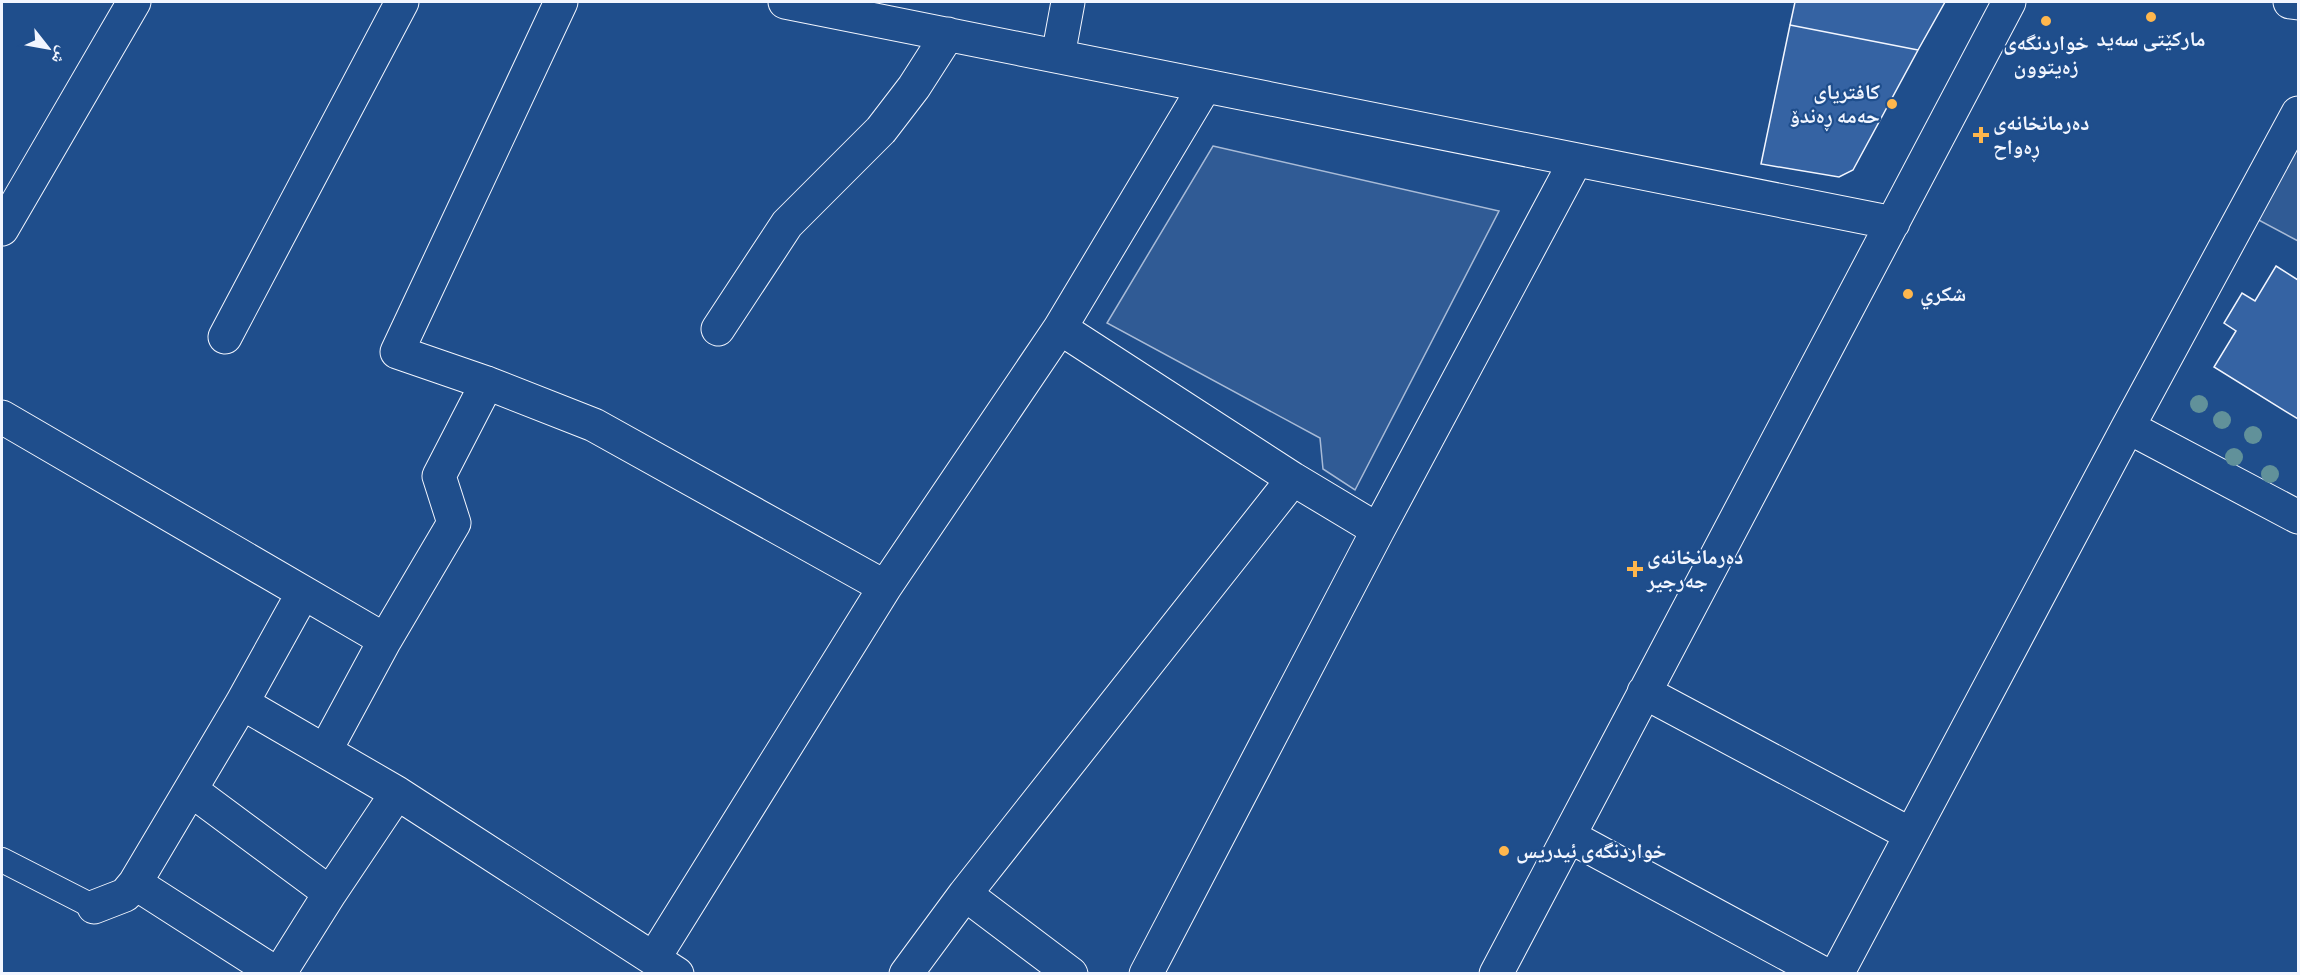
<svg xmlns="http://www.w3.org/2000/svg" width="2300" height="975" font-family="Literata,'Noto Naskh Arabic',serif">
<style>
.built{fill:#305b95;stroke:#a8bbd7;stroke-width:1.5}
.building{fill:#3563a3;stroke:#f2f6ff;stroke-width:1.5}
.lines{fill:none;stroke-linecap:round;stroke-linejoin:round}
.pedestrian-casing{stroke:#f2f6ff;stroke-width:26}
.minor-casing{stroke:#f2f6ff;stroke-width:35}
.pedestrian{stroke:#1f4e8c;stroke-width:24}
.minor{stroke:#1f4e8c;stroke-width:33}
.tree{fill:#61919a}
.poi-dot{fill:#ffb74d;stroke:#1f4e8c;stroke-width:2}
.labels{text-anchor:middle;stroke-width:4.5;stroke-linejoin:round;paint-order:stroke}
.poi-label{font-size:21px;font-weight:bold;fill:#f2f6ff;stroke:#1f4e8c;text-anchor:start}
</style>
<rect width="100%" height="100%" fill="#1f4e8c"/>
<path class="built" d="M 2298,131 L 2298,241 L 2251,216 Z
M 1213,146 L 1499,211 L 1355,490 L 1323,469 L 1320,438 L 1107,323 Z"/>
<path class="building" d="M 1795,2 L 1945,2 L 1918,50 L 1790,25 Z
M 1790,25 L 1918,50 L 1853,170 L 1839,177 L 1761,164 Z
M 2276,266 L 2298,280 L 2298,419 L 2214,367 L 2236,331 L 2224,323 L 2242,293 L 2255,301 Z"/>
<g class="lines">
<g class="pedestrian-casing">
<path id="pedestrian" d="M 2,860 L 94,907"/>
</g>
<g class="minor-casing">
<path id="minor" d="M 561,2 L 397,352 L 487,383 L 594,425 L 885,587
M 785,2 L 1893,223
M 2290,2 L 2298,3
M 1058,56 L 1068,2
M 2,229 L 134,2
M 1060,328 L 1293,479 L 1378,530
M 718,329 L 787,224 L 881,130 L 914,87 L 948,34
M 225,337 L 402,2
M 2,417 L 385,640
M 2128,427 L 2298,517
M 1644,692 L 1910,834
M 242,703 L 397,793 L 677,974
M 325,751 L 385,640 L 454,523 L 439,476 L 487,383
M 191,790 L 330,893
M 1569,836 L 1824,974
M 135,883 L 277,974
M 965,894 L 1071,974
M 94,907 L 125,895 L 135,883 L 242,703 L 303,593
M 654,958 L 885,587 L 1060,328 L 1205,86
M 279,974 L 330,893 L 397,793
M 906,974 L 965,894 L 1293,479
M 1146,974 L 1378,530 L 1576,160
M 1496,974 L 2009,2
M 1837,974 L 2128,427 L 2298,113"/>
</g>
<use href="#pedestrian" class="pedestrian"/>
<use href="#minor" class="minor"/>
</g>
<g class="tree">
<circle cx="2199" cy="404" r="9"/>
<circle cx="2222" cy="420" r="9"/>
<circle cx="2253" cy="435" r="9"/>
<circle cx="2234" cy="457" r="9"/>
<circle cx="2270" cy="474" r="9"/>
</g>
<g class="poi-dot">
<circle cx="2151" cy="17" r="6"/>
<circle cx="2046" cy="21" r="6"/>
<circle cx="1892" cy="104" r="6"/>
<path d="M1978 126h6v6h6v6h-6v6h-6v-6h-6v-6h6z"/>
<circle cx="1908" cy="294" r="6"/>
<path d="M1632 560h6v6h6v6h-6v6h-6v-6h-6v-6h6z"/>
<circle cx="1504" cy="851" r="6"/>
</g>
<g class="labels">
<g class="poi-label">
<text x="2151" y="46" text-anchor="middle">مارکێتی سەید</text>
<text x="2046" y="50" text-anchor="middle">خواردنگەی<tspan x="2046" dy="24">زەیتوون</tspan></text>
<text x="1880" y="99" text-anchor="end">کافتریای<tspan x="1880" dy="24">حەمە ڕەندۆ</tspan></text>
<text x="1993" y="130">دەرمانخانەی<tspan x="1993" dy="24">ڕەواح</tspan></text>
<text x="1920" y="301">شكري</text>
<text x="1647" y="564">دەرمانخانەی<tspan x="1647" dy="24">جەرجیر</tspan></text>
<text x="1516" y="858">خواردنگەی ئیدریس</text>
</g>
</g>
<rect width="2300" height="975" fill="none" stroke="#f2f6ff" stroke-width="6"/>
<g transform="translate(48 48) rotate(121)" stroke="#1f4e8c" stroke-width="4.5" paint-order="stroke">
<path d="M0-4.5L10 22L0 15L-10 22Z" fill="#f2f6ff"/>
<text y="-9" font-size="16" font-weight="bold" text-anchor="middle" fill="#f2f6ff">ش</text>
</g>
</svg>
